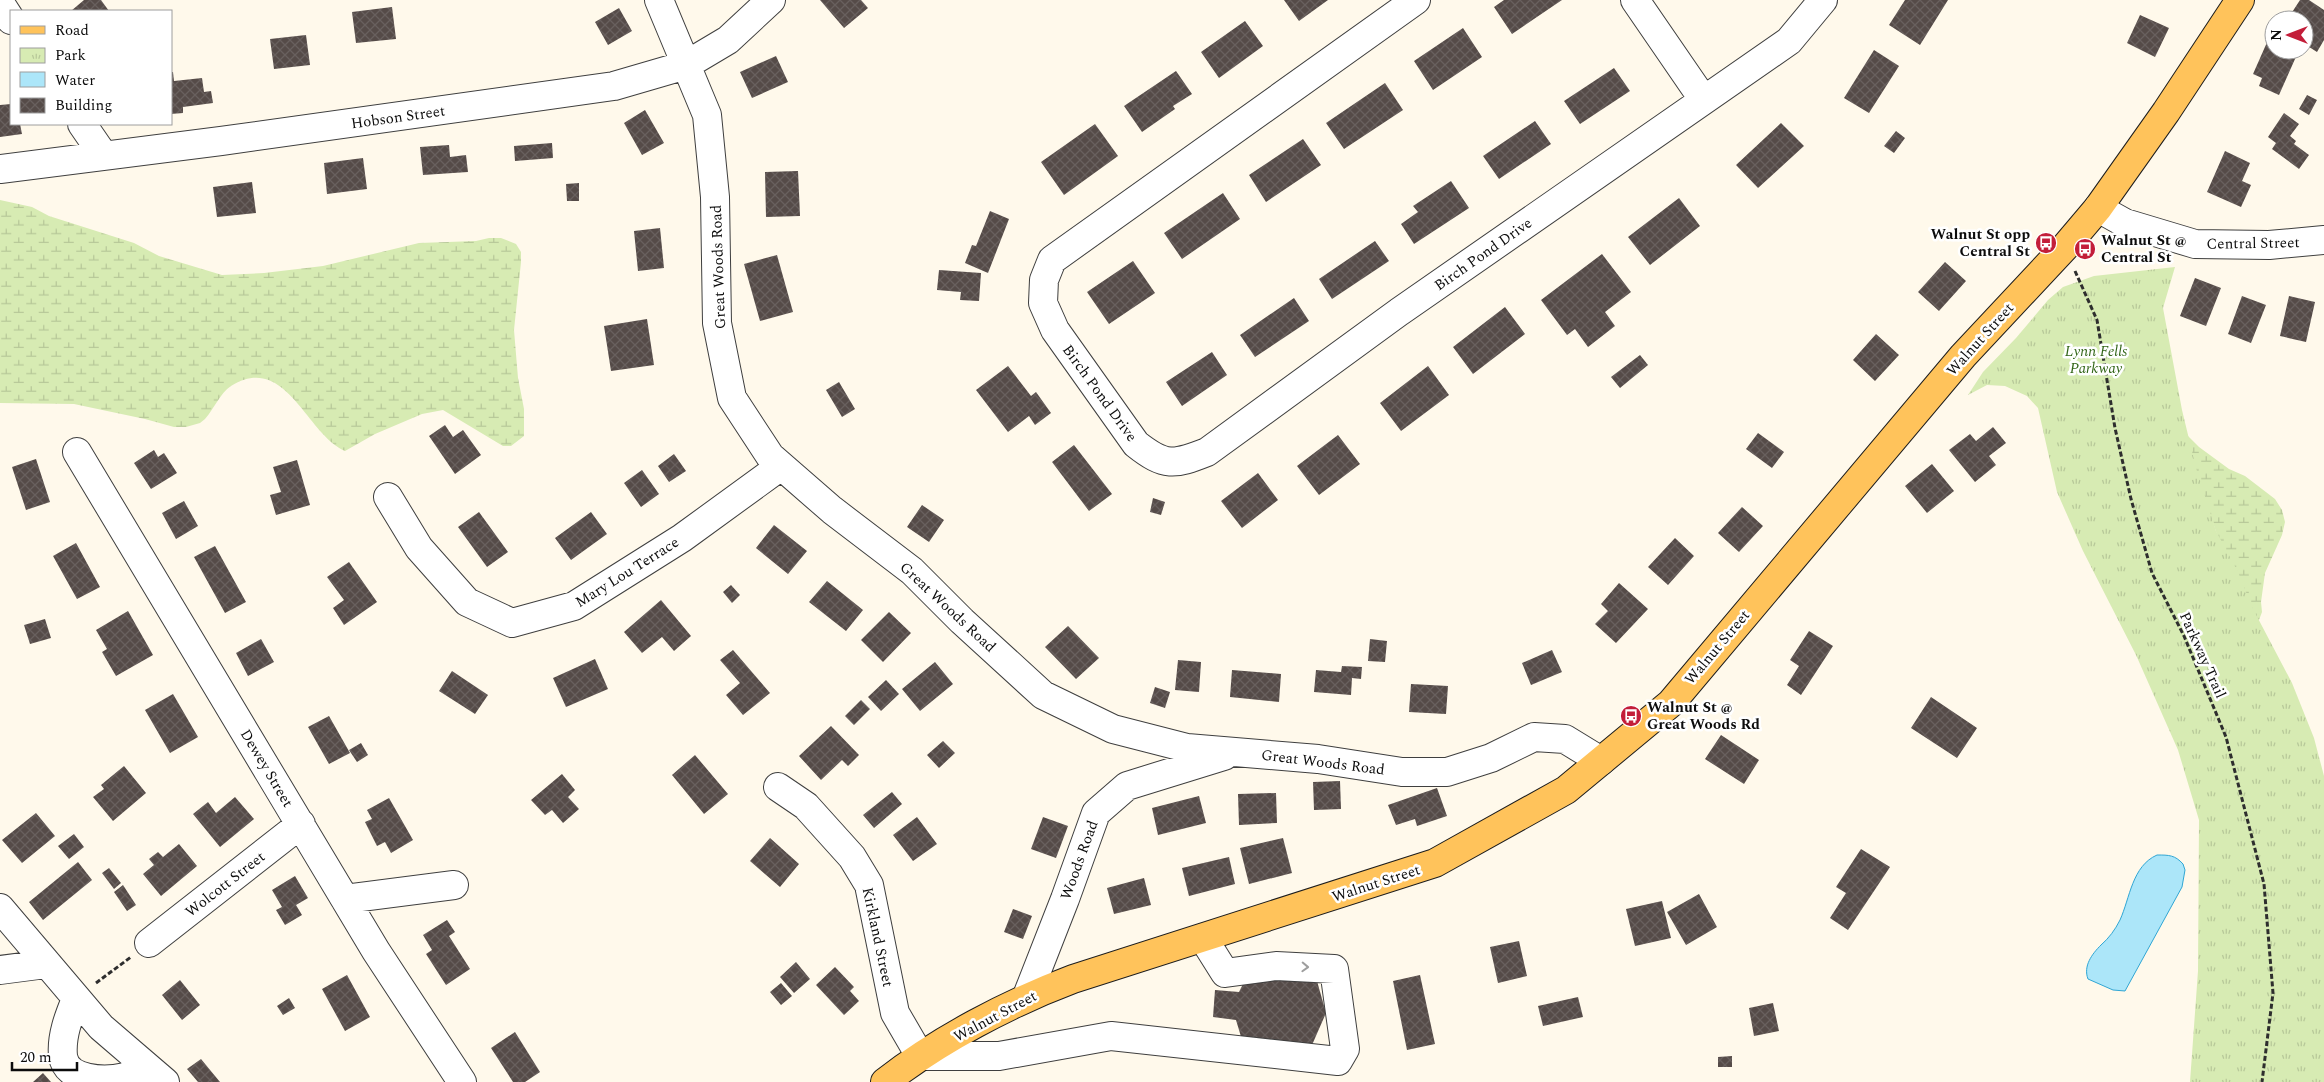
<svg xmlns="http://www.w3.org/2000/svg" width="2324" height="1082" font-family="Spectral,serif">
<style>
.wetland{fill:url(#wetland-marsh)}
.park{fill:url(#park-tufts)}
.water{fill:#ace6f9;stroke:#30a6d4}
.building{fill:url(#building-cross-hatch)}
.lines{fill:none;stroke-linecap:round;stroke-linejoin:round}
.minor-casing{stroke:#3f3f3f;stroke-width:30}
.major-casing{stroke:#1d1d1d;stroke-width:30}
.path{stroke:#2e2e2e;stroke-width:3;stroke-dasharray:5 2.5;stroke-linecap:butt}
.minor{stroke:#fff;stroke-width:28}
.major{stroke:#ffc35b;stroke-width:28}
.oneway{stroke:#9e9e9e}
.labels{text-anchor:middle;stroke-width:5;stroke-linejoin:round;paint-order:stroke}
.street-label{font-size:15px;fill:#0c0c0c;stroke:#fff}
.poi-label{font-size:15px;font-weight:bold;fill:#0c0c0c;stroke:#fff;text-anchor:start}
.park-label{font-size:15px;font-style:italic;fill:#336619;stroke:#fff}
</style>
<defs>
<pattern id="wetland-marsh" width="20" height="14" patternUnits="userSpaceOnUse" patternTransform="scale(1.25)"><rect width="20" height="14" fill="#d7ebb3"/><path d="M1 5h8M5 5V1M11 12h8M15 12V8" fill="none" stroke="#b7c899"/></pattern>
<pattern id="park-tufts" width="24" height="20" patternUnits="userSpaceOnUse" patternTransform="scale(1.25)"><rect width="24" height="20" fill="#d7ebb3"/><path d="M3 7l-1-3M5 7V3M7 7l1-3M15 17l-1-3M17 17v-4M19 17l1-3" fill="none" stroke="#b7c899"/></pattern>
<pattern id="building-cross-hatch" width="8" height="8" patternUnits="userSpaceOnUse" patternTransform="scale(1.25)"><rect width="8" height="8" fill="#554b48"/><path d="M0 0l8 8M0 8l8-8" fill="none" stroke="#68605e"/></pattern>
</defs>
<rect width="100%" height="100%" fill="#fff9eb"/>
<path class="wetland" d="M 0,200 L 32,207 L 49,216 L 134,243 L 159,256 L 222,275 L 264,273 L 323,266 L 419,243 L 476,241 L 489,238 L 501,238 L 516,244 L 521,252 L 521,262 L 514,330 L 518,378 L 524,409 L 524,436 L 511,446 L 503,446 L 443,410 L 422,414 L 375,434 L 345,451 C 306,434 286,352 231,386 C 220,393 214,409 205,419 L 200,423 L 186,427 L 174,427 L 145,419 L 74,404 L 0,403 Z
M 2179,427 L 2199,447 L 2229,469 L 2245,476 L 2275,499 L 2282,510 L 2285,522 L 2282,535 L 2265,573 L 2261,602 L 2262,612 L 2253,636 Z"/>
<path class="park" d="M 2175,267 L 2163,308 L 2182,410 L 2196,468 L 2216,531 L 2238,572 L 2252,607 L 2292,683 L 2314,738 L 2324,776 L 2324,1082 L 2190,1082 L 2198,971 L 2199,820 L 2178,750 L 2136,655 L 2083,551 L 2057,492 L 2038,408 L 2027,396 L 2005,386 L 1987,385 L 1968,395 L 1983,372 L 2016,338 L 2048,300 L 2063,287 L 2094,276 Z"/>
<path class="water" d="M 2157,855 C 2169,855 2175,855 2183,864 L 2185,870 L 2182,887 L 2125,991 L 2113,990 L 2088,979 C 2083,966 2092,954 2101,945 C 2109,938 2115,930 2120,920 C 2130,898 2132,866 2157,855 Z"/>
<path class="building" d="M 84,0 L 101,0 L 109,11 L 71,11 Z
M 820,0 L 861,0 L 868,8 L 844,28 Z
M 1284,0 L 1328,0 L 1299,21 Z
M 1504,0 L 1562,0 L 1512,34 L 1494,7 Z
M 1905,0 L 1948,0 L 1920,45 L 1889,25 Z
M 2300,0 L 2309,0 L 2324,10 L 2324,40 L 2317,52 L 2306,45 L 2310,39 L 2304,35 L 2304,20 L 2287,20 Z
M 392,7 L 396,39 L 356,43 L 352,12 Z
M 619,8 L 632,31 L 608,45 L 595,22 Z
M 2140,15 L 2169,28 L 2155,57 L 2127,43 Z
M 1245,21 L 1263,46 L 1219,78 L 1201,52 Z
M 1463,28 L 1482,57 L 1433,90 L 1414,61 Z
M 2272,31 L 2274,32 L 2274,50 L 2299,50 L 2279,95 L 2259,86 L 2262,78 L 2253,74 Z
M 306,35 L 310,65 L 274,69 L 270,39 Z
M 1874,50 L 1899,66 L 1869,113 L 1844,98 Z
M 776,56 L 788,82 L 752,98 L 740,72 Z
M 1614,68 L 1630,91 L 1580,124 L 1564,101 Z
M 1176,71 L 1192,94 L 1173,106 L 1175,109 L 1142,132 L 1124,106 Z
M 171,72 L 173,72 L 174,81 L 202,78 L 204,92 L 211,91 L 213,103 L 183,107 L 183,113 L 171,114 Z
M 1385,83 L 1403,110 L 1344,149 L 1326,123 Z
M 2307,95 L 2317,100 L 2309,115 L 2299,109 Z
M 11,104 L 11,124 L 20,124 L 22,134 L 0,137 L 0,105 Z
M 645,110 L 664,143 L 642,155 L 624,123 Z
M 2284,113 L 2299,124 L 2290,136 L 2296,141 L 2294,144 L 2309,155 L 2299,169 L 2272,149 L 2276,143 L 2268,137 Z
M 1535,121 L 1551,144 L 1499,179 L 1483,156 Z
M 1781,123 L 1804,146 L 1758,188 L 1736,165 Z
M 1095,124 L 1118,156 L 1064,195 L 1041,162 Z
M 1896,131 L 1905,138 L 1894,153 L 1884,146 Z
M 1303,139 L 1321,165 L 1266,202 L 1249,175 Z
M 552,143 L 553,158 L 515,161 L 514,146 Z
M 449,145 L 450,157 L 466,155 L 468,172 L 423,175 L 420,147 Z
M 2225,151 L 2250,163 L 2242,181 L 2251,185 L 2241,207 L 2207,192 Z
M 363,158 L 367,189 L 327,194 L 324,163 Z
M 798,171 L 800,216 L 766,217 L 765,172 Z
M 1451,181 L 1469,208 L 1414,244 L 1401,224 L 1418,212 L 1413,206 Z
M 252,182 L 256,213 L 217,217 L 213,187 Z
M 579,183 L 579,201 L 567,201 L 566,184 Z
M 1223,193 L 1240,219 L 1182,259 L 1164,233 Z
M 1679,198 L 1700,226 L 1650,265 L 1628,237 Z
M 990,211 L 1009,219 L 988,273 L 965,263 L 972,245 L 976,246 Z
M 660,228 L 664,268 L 638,271 L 634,231 Z
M 1375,241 L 1389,261 L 1332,299 L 1319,279 Z
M 1602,254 L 1631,292 L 1605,312 L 1615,326 L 1588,347 L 1575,329 L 1567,335 L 1541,300 Z
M 777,255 L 793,312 L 760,321 L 744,264 Z
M 1133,261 L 1155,293 L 1109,324 L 1087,292 Z
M 1945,262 L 1966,281 L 1939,311 L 1918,292 Z
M 939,270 L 981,273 L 979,301 L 960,300 L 961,292 L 937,290 Z
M 2195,278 L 2221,288 L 2206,326 L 2180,316 Z
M 2242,296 L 2266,305 L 2251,343 L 2228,334 Z
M 2289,296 L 2315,302 L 2306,342 L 2280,336 Z
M 1294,298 L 1309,321 L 1255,357 L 1240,335 Z
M 1505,307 L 1525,334 L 1473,374 L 1453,347 Z
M 647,319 L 654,365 L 611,371 L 604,326 Z
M 1876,334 L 1899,355 L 1875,381 L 1853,360 Z
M 1212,352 L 1227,375 L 1182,406 L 1166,382 Z
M 1640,355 L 1648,365 L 1620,388 L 1611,377 Z
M 1008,366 L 1031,396 L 1036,392 L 1051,413 L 1035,425 L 1029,416 L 1008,432 L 976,390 Z
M 1428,366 L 1449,395 L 1401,431 L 1380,403 Z
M 839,382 L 855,409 L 842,417 L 826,390 Z
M 445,425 L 453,437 L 463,430 L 481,455 L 455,474 L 429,436 Z
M 1993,427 L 2006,443 L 1989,456 L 1996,465 L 1975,482 L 1949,450 L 1970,434 L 1976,441 Z
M 1758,433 L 1784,452 L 1772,468 L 1746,449 Z
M 1338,435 L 1360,464 L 1319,495 L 1297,466 Z
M 1074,445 L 1112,494 L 1089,511 L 1052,462 Z
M 154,450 L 158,457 L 164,453 L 177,473 L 151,489 L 134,463 Z
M 674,454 L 686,471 L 669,482 L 658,466 Z
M 36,459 L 50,502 L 26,510 L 12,467 Z
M 297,460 L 310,505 L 276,515 L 270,495 L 281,492 L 273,467 Z
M 1932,464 L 1954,491 L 1927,513 L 1905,486 Z
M 642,470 L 659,494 L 641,507 L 624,483 Z
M 1258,473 L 1278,500 L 1242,528 L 1221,501 Z
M 1153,498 L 1165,502 L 1161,515 L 1150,512 Z
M 184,501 L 198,526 L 176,539 L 162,513 Z
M 922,505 L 944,520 L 929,542 L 907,527 Z
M 1742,507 L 1763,526 L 1739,552 L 1718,533 Z
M 479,512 L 508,552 L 487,567 L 458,527 Z
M 591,512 L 607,534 L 571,560 L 555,538 Z
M 774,525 L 807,551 L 788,574 L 756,548 Z
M 1675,538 L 1694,556 L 1668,585 L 1648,567 Z
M 76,543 L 100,587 L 77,599 L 53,556 Z
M 215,546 L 246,602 L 225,613 L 194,557 Z
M 349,562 L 377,602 L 344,625 L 333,608 L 344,600 L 327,577 Z
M 827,581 L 863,610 L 846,631 L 809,602 Z
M 1619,583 L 1648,609 L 1616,643 L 1595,624 L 1608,611 L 1601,604 Z
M 731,585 L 740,595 L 732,603 L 723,592 Z
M 661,600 L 691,636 L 674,651 L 662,637 L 642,653 L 624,632 Z
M 128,611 L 153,655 L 116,676 L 102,652 L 107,649 L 96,630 Z
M 889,612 L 911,633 L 883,662 L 861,640 Z
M 45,619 L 51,638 L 30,644 L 24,625 Z
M 1068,626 L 1099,658 L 1076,679 L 1045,647 Z
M 1809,631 L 1833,646 L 1801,695 L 1787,685 L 1799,666 L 1790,660 Z
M 261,639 L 274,662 L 248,676 L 236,653 Z
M 1370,639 L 1387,641 L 1385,662 L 1368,661 Z
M 733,650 L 770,693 L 743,715 L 726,695 L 740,683 L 720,660 Z
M 1552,650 L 1562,672 L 1531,685 L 1522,663 Z
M 595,659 L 608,689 L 566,707 L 553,678 Z
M 1178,660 L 1201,662 L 1199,692 L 1175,690 Z
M 935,662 L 953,684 L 920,711 L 902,689 Z
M 1342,666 L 1362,667 L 1361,679 L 1352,678 L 1351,695 L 1314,692 L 1316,670 L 1341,672 Z
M 1232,670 L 1281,674 L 1279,702 L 1230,697 Z
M 452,671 L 488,695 L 475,714 L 439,691 Z
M 886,680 L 899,694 L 881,711 L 868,697 Z
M 1411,684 L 1448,686 L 1446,714 L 1409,712 Z
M 1155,687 L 1170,692 L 1165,708 L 1150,703 Z
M 173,694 L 198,737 L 170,753 L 145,710 Z
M 1931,697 L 1977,728 L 1957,758 L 1911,728 Z
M 861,700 L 870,709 L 854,725 L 845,716 Z
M 329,716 L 350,753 L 329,764 L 308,727 Z
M 831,726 L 859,755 L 848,766 L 842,760 L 821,780 L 799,756 Z
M 1721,735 L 1759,760 L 1744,784 L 1705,759 Z
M 943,741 L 955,753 L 939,768 L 927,755 Z
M 361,743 L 368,755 L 357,762 L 349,750 Z
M 695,755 L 728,794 L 704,814 L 672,775 Z
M 124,766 L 146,793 L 113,821 L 93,797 L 104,789 L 101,785 Z
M 562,774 L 575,790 L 568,797 L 579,809 L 563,823 L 552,810 L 545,815 L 531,800 Z
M 1340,781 L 1341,809 L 1314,810 L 1313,782 Z
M 1437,788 L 1447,816 L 1417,826 L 1415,819 L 1396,825 L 1388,805 Z
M 892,792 L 902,804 L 874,828 L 863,815 Z
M 1276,793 L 1277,823 L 1239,825 L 1238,794 Z
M 1199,796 L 1206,823 L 1158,835 L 1152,808 Z
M 235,797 L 254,819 L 220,847 L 193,814 L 208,802 L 216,813 Z
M 389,798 L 413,840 L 391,853 L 385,842 L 377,846 L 365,822 L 372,819 L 367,810 Z
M 36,813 L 55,836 L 22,863 L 2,840 Z
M 917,817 L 937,844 L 913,861 L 893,835 Z
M 1043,817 L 1068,826 L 1056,858 L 1031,849 Z
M 74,834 L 84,847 L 69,859 L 58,846 Z
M 770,838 L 799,864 L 780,887 L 750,861 Z
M 1283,838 L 1292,873 L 1249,884 L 1240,848 Z
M 179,844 L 197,866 L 161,896 L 143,874 L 154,865 L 149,859 L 158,852 L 163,857 Z
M 1861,849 L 1890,867 L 1848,930 L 1830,918 L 1846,893 L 1836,887 Z
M 1229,857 L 1235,884 L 1189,896 L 1182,868 Z
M 78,862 L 92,880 L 43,920 L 29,902 Z
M 109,868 L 121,883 L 114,889 L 102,873 Z
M 295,876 L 308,898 L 296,905 L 302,915 L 285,925 L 276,910 L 282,907 L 272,890 Z
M 1144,878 L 1151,905 L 1114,914 L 1107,888 Z
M 123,885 L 136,905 L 127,911 L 114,892 Z
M 1699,894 L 1717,927 L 1686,945 L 1667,912 Z
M 1662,901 L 1671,938 L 1635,946 L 1626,909 Z
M 1013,909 L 1032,916 L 1023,939 L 1004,932 Z
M 447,920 L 455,932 L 449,936 L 470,969 L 446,985 L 426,954 L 432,950 L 423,935 Z
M 1519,941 L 1527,976 L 1498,983 L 1490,947 Z
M 796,962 L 810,979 L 794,993 L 780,977 Z
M 835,967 L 854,987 L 850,991 L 859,1001 L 844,1015 L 816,985 Z
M 1248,974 L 1317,981 L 1326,1013 L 1312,1045 L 1242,1040 L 1236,1020 L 1213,1017 L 1215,990 L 1239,992 Z
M 347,975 L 370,1017 L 345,1031 L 322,989 Z
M 1420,975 L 1435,1044 L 1407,1050 L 1393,981 Z
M 180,980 L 200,1005 L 182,1020 L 162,995 Z
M 781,983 L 792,996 L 781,1005 L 770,992 Z
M 1578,997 L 1583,1017 L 1543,1026 L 1538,1006 Z
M 289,998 L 295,1008 L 283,1015 L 277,1006 Z
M 1773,1003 L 1779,1031 L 1754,1036 L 1749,1008 Z
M 515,1032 L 540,1072 L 525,1082 L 513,1082 L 491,1048 Z
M 1732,1056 L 1732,1067 L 1718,1067 L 1718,1057 Z
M 201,1059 L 220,1082 L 198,1082 L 187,1069 Z
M 43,1073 L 51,1082 L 33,1082 Z"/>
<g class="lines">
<g class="minor-casing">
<path id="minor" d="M 659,0 L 707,115 L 715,197 L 717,323 L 732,398 L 770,456 L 832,510 L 912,571 L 962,621 L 1043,695 L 1113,729 L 1187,748 L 1318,759 L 1402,772 L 1447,772 L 1491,758 L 1534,737 L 1565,739 L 1601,761
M 1416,0 L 1052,260 L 1044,280 L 1043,303 L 1055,330 L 1136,444 C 1165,467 1174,465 1207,452 L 1399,312 L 1789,41 L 1823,0
M 1635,0 L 1703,99
M 0,3 L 11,20
M 82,124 L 104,156
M 0,169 L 221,141 L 614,86 L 686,65 L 728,40 L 771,0
M 2098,208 L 2125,223 L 2195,244 L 2269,245 L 2324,240
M 77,452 L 376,951 L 462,1082
M 388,497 L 419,548 L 467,602 L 512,623 L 574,606 L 682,538 L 781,466
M 778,787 L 806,806 L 852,857 L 869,885 L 895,1013 L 920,1056 L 999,1056 L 1111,1036 L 1338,1061 L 1345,1049 L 1334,969 L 1276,966 L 1225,973 L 1203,938
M 345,899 L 454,885
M 0,908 L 101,1027 L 165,1082
M 149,943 L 301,824
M 0,970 L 46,964
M 1027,996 L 1065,899 L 1096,813 L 1127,786 L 1224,756
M 76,999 C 69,1016 61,1036 63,1056 C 66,1081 105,1082 125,1077 C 132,1074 138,1069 145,1065"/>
</g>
<g class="major-casing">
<path id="major" d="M 885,1082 C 939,1040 1009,1003 1073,979 L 1435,863 L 1566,790 L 1671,703 L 1963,356 L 2065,247 L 2098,208 L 2166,112 L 2240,0"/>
</g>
<path class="path" d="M 2075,271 L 2097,320 L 2115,428 L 2131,499 L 2152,573 L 2184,636 L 2226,737 L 2264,884 L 2273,993 L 2262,1082
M 96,983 L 131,957"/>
<use href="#minor" class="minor"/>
<use href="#major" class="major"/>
</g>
<defs><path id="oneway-chevron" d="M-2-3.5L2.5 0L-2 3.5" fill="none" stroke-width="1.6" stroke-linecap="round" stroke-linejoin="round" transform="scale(1.25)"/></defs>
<use class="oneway" href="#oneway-chevron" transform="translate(1305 967) rotate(2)"/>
<defs>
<g id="bus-disc" transform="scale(1.125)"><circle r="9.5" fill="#c31d39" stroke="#fff"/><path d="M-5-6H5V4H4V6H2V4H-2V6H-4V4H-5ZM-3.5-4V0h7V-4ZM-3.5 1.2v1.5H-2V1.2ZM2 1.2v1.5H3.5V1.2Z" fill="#fff"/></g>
</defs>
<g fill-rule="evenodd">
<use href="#bus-disc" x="2046" y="243"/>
<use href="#bus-disc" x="2085" y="249"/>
<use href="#bus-disc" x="1631" y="716"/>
</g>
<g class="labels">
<g class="street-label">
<text transform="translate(398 117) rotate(-8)" y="5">Hobson Street</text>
<text transform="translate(2253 243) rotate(-1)" y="5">Central Street</text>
<text transform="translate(1483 254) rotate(-35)" y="5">Birch Pond Drive</text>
<text transform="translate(718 267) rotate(-92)" y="5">Great Woods Road</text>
<text transform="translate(1980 339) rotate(-48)" y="5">Walnut Street</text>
<text transform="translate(1100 393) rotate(54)" y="5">Birch Pond Drive</text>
<text transform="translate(627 572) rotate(-32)" y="5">Mary Lou Terrace</text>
<text transform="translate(948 607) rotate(43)" y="5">Great Woods Road</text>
<text transform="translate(1717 647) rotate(-50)" y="5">Walnut Street</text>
<text transform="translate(2203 655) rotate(66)" y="5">Parkway Trail</text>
<text transform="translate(1323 762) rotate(7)" y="5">Great Woods Road</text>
<text transform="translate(267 768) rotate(59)" y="5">Dewey Street</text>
<text transform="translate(1079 860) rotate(-70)" y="5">Woods Road</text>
<text transform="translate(1376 883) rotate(-18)" y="5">Walnut Street</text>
<text transform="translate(225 884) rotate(-38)" y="5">Wolcott Street</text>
<text transform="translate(878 937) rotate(78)" y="5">Kirkland Street</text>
<text transform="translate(995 1016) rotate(-28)" y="5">Walnut Street</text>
</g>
<g class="poi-label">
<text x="2030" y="239" text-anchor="end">Walnut St opp<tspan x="2030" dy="17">Central St</tspan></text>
<text x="2101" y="245">Walnut St @<tspan x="2101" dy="17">Central St</tspan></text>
<text x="1647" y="712">Walnut St @<tspan x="1647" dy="17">Great Woods Rd</tspan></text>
</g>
<g class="park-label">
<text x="2096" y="356">Lynn Fells<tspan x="2096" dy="17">Parkway</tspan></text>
</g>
</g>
<rect x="10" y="10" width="162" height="115" fill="#ffffff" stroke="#9e9e9e"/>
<rect x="20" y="26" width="25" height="8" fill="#ffc35b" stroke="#9e9e9e"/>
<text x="55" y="35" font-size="15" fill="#0c0c0c">Road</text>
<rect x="20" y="48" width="25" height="15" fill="url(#park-tufts)" stroke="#9e9e9e"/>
<text x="55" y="60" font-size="15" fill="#0c0c0c">Park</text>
<rect x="20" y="72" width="25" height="15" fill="#ace6f9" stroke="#9e9e9e"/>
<text x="55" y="85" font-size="15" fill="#0c0c0c">Water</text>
<rect x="20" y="98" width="25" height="15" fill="url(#building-cross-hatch)" stroke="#9e9e9e"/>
<text x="55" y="110" font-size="15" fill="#0c0c0c">Building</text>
<g transform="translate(2289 35) rotate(270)"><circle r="24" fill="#ffffff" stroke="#9e9e9e"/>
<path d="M0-4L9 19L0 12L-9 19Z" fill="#c31d39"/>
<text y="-8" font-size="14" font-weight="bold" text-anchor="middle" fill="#0c0c0c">N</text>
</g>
<path d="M12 1062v8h65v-8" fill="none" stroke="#0c0c0c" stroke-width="2.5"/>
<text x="20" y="1062" font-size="15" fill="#0c0c0c" stroke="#ffffff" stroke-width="4" paint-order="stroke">20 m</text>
</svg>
